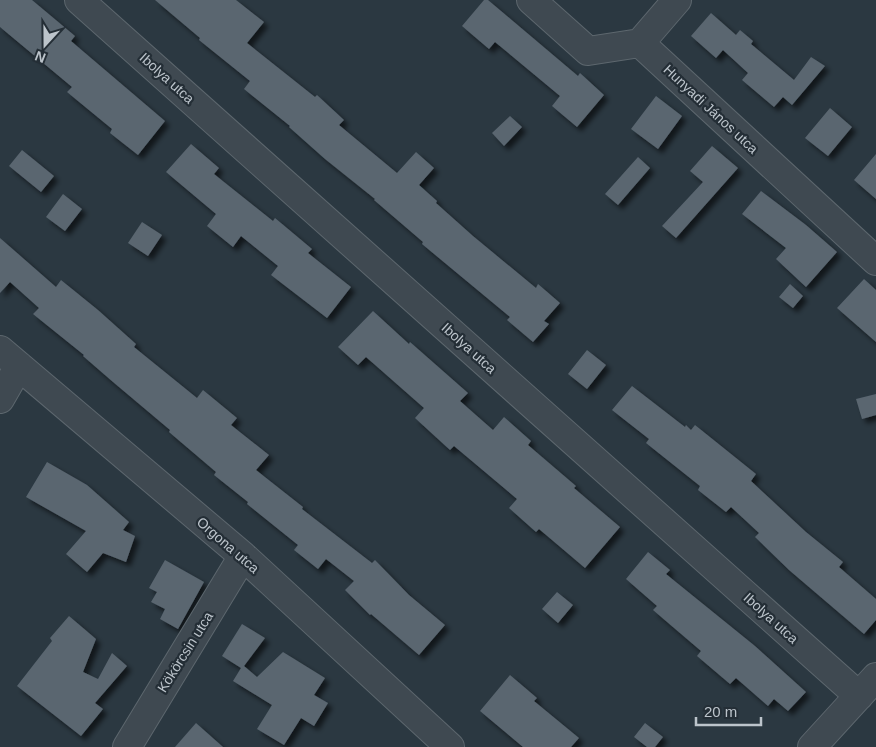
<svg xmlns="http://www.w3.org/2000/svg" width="876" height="747" font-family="Arial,sans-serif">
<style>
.building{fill:#5a6670;filter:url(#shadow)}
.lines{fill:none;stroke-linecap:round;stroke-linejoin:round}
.minor-casing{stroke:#5d676e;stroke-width:30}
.minor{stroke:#3f4951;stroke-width:28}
.labels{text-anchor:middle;stroke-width:4.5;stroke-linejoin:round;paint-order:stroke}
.street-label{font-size:14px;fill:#bcc4cb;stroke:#242e36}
</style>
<defs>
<filter id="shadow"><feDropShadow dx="4.5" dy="4.5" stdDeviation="2.5" flood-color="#0009"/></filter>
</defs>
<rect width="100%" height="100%" fill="#2b3841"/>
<path class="building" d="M 0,0 L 32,0 L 75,36 L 71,41 L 165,121 L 138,155 L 110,133 L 112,129 L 67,92 L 72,87 L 0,27 Z
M 155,0 L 236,0 L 264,22 L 247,43 L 315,97 L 317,95 L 344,120 L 339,125 L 397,173 L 416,152 L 434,168 L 419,185 L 437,201 L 436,203 L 473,236 L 536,288 L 538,284 L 560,303 L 544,321 L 549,324 L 533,342 L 507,320 L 510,317 L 422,244 L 423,242 L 374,200 L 375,199 L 325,159 L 289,127 L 290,126 L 244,89 L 250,81 L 199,40 L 200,38 Z
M 484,0 L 488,0 L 578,76 L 580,73 L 604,95 L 577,127 L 552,106 L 560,96 L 495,42 L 489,49 L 462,26 Z
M 711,13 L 736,35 L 740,30 L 753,41 L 751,44 L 794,80 L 811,57 L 825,66 L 792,105 L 783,97 L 774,107 L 742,80 L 748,73 L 723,50 L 716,58 L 691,36 Z
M 656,96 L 682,116 L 658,149 L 631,129 Z
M 830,108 L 852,127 L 828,156 L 805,138 Z
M 510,116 L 522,127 L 504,146 L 492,133 Z
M 191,144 L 219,168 L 214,174 L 273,221 L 275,218 L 312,249 L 308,253 L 351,287 L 327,318 L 271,275 L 278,266 L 241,236 L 233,247 L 207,226 L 216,214 L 166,172 Z
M 712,146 L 738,168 L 676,238 L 662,226 L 703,182 L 690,171 Z
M 22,150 L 54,176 L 41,192 L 9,166 Z
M 876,154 L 876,199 L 854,180 Z
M 638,157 L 650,168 L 618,205 L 605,194 Z
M 761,191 L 806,225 L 837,252 L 806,287 L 776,259 L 786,248 L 742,214 Z
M 63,194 L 82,209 L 65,231 L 46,217 Z
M 142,222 L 162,235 L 148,256 L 128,243 Z
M 0,238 L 56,287 L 61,280 L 98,310 L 136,344 L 134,347 L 197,398 L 203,390 L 237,418 L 231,425 L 269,455 L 256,470 L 303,507 L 302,509 L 372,563 L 375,560 L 409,595 L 445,625 L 419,655 L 371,614 L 370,615 L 345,590 L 354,581 L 326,559 L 318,569 L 294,550 L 298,545 L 247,504 L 248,502 L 214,475 L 216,472 L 169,432 L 170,430 L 113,382 L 83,356 L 84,355 L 33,314 L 39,308 L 10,282 L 0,293 Z
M 864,279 L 876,290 L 876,342 L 837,308 Z
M 790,284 L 803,296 L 793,308 L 779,297 Z
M 373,311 L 409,344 L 410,342 L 468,393 L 460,401 L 493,430 L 504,417 L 531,441 L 528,445 L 576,486 L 574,488 L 620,527 L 585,568 L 539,529 L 536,532 L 509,508 L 517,499 L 454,446 L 450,450 L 415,418 L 424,408 L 366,357 L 358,365 L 338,347 Z
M 587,350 L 606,365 L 587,389 L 568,374 Z
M 632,386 L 685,427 L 686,425 L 691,430 L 695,425 L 756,474 L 751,481 L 806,532 L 843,562 L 839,567 L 876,599 L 876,620 L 864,634 L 789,570 L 755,537 L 759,533 L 731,507 L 726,512 L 698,490 L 700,486 L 646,443 L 649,439 L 612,410 Z
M 876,394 L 876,415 L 862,419 L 856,399 Z
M 47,462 L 87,485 L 129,522 L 123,530 L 135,536 L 126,562 L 103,553 L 87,572 L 66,554 L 86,531 L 26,497 Z
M 648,552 L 670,570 L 666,574 L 755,646 L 806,692 L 788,711 L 774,699 L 768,706 L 736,678 L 730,684 L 697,656 L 701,651 L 653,610 L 657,606 L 626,579 Z
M 165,560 L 204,582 L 178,629 L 160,619 L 165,609 L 151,602 L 157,592 L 149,588 Z
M 557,592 L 573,605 L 558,623 L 542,609 Z
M 69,616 L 96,639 L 83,672 L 98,679 L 112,653 L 127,666 L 95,703 L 103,709 L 81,736 L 17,686 L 52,641 L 50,638 Z
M 242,624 L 265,638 L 244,666 L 257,677 L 283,652 L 325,678 L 314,695 L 328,703 L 314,726 L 301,718 L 284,745 L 257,729 L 272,705 L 233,681 L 241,668 L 222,656 Z
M 510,675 L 537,698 L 534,701 L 579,738 L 571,747 L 523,747 L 480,711 Z
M 196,723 L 223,747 L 175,747 Z
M 645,723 L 663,737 L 655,747 L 647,747 L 634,737 Z"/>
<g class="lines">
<g class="minor-casing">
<path id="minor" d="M 79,0 L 859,696
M 531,0 L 588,51 L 640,43 L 876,261
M 640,43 L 677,0
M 0,350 L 243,556 L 450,747
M 0,399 L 19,366
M 127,747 L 243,556
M 812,747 L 876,677"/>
</g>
<use href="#minor" class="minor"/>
</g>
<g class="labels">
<g class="street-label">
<text transform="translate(167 78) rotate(42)" y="5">Ibolya utca</text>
<text transform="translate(711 109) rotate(43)" y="5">Hunyadi János utca</text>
<text transform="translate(469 348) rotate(42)" y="5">Ibolya utca</text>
<text transform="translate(228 545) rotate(41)" y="5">Orgona utca</text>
<text transform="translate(771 618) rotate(42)" y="5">Ibolya utca</text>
<text transform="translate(185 652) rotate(-58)" y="5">Kökörcsin utca</text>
</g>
</g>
<g transform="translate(45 45) rotate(201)" stroke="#242e36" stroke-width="4" paint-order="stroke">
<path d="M0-4L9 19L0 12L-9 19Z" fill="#bcc4cb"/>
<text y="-8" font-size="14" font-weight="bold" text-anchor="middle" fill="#bcc4cb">N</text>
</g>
<path d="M696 717v8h65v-8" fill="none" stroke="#bcc4cb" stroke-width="2.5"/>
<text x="704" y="717" font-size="15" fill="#bcc4cb" stroke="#242e36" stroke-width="4" paint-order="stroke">20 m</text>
</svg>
